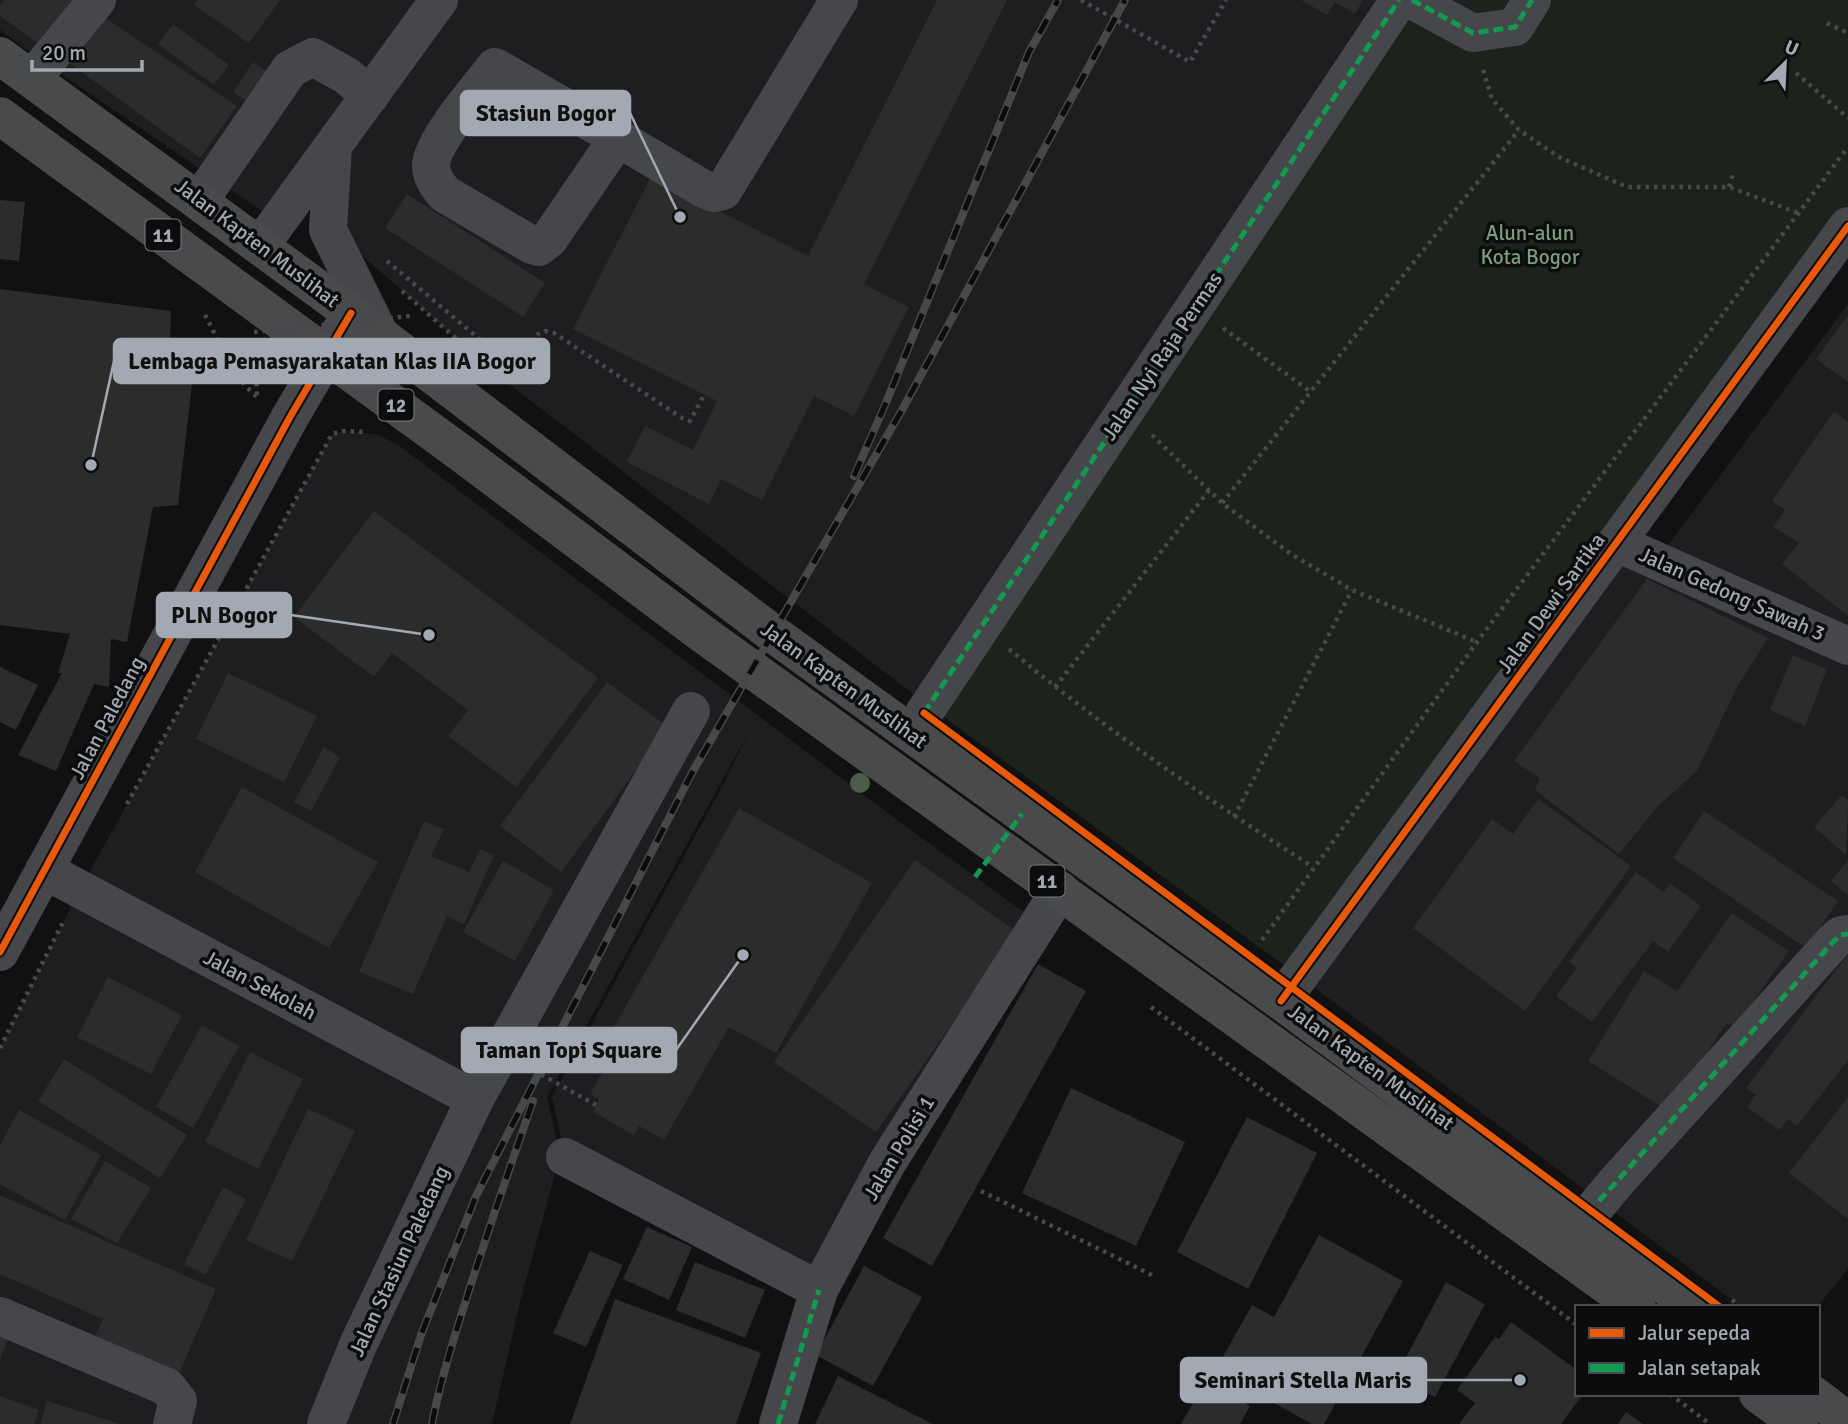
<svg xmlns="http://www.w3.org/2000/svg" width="1848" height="1424" font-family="Signika,sans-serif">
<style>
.built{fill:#1e1e20}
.green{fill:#1c221c}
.building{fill:#2c2c2d}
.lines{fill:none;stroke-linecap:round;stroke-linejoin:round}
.path{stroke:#47494c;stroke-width:4.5;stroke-dasharray:3.5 5;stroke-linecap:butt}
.minor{stroke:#46474a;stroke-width:38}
.major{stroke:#484a4c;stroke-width:38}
.rail-casing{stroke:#46484a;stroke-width:8}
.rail{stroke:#0c0c0d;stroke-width:5;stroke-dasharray:16;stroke-linecap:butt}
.path-bridge{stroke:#47494c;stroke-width:4.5;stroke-dasharray:3.5 5;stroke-linecap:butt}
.quiet{stroke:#139951;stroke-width:5;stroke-dasharray:10 5;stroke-linecap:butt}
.cycleway-casing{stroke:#0c0c0d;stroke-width:11}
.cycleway{stroke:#e8590c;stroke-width:7}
.tree{fill:#4c5d4c}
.labels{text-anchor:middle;stroke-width:7;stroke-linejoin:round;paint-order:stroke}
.shield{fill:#0c0c0d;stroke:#767a80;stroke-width:2}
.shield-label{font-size:19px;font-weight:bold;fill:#a3a9b2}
.park-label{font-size:21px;fill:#7c9c7b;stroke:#0c0c0d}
.street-label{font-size:21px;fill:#a3a9b2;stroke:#0c0c0d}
.leader{fill:none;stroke:#a3a9b2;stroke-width:2.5}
.callout-dot{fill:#a3a9b2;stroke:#0c0c0d;stroke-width:2.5}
.callout{fill:#a3a9b2;stroke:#a3a9b2;stroke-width:2.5}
.callout-label{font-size:23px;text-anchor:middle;font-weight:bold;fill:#111}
</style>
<rect width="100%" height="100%" fill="#111112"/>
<path class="built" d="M 0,0 L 439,0 L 278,222 L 45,63 L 0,30 Z
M 447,0 L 1400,0 L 929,706 L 501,378 L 347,242 L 330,158 Z
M 1848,304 L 1848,628 L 1660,556 Z
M 344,431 L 375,434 L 397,444 L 889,814 L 1039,923 L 819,1290 L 565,1157 L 552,1096 L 722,787 L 749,732 L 547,1097 L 560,1156 L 520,1302 L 492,1424 L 0,1424 L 0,1048 L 80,889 L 332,434 Z
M 1617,543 L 1848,645 L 1848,1269 L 1817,1307 L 1741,1307 L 1300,977 Z"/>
<path class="green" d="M 1400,0 L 1848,0 L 1848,226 L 1300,977 L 929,706 Z"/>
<path class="building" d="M 4,0 L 83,0 L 47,50 L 0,16 L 0,6 Z
M 197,0 L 280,0 L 249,43 L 194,5 Z
M 937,0 L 1007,0 L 864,284 L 909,307 L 854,416 L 814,396 L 762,500 L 721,479 L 709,504 L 627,462 L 645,426 L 693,450 L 717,401 L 573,329 L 651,177 L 808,256 Z
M 1301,0 L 1363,0 L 1355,14 L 1335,2 L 1327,15 Z
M 101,15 L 237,106 L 200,158 L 68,62 Z
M 173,24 L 229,65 L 214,85 L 158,44 Z
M 253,62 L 275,77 L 255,107 L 233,92 Z
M 407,194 L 545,283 L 523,317 L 385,228 Z
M 0,200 L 25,202 L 19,261 L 0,259 Z
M 0,289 L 171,311 L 169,369 L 193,375 L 178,505 L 153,507 L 127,642 L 111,639 L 109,687 L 94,684 L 56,771 L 18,755 L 62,673 L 58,673 L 70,634 L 0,625 Z
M 1848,315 L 1848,382 L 1816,359 Z
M 1834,411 L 1848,422 L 1848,616 L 1782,564 L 1799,543 L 1773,527 L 1785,510 L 1772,501 Z
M 374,511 L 598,678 L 516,787 L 448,736 L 468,710 L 392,653 L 374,677 L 294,617 Z
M 1647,579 L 1768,638 L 1737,687 L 1697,771 L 1658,806 L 1619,854 L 1535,790 L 1540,778 L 1514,761 Z
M 1793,655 L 1827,669 L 1805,726 L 1770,710 Z
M 0,667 L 38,685 L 16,730 L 0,722 Z
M 228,673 L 317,716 L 284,782 L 196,739 Z
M 607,682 L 668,727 L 561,872 L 500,826 Z
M 324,747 L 340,757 L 311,811 L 294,802 Z
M 242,787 L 378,862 L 329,948 L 195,872 Z
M 1842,795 L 1848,800 L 1846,855 L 1814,827 Z
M 1538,799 L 1631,866 L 1525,1011 L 1413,928 L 1492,819 L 1513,834 Z
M 739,808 L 872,883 L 776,1053 L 729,1027 L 664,1140 L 639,1126 L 634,1135 L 593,1112 L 599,1099 L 590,1094 L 619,1043 L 608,1037 Z
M 1704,811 L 1838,901 L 1806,948 L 1673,858 Z
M 424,821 L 444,829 L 431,856 L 469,872 L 480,849 L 494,855 L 464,924 L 447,916 L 413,994 L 359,972 Z
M 915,860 L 1017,932 L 876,1132 L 774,1062 Z
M 1848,860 L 1848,895 L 1831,881 Z
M 503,861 L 554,890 L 515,961 L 463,932 Z
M 1636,872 L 1664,892 L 1670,883 L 1701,906 L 1668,952 L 1653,941 L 1592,1022 L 1556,996 L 1577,968 L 1569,962 Z
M 1732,913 L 1789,951 L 1735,1027 L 1726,1023 L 1670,1112 L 1588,1061 L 1644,971 L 1677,991 Z
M 1848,954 L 1848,1060 L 1797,1126 L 1788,1119 L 1779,1130 L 1747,1107 L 1756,1095 L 1746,1088 Z
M 1038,964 L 1086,991 L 932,1266 L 883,1238 Z
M 108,977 L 182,1015 L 151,1074 L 77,1037 Z
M 202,1025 L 239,1046 L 193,1128 L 156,1107 Z
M 250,1052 L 303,1079 L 258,1169 L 205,1142 Z
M 64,1059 L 187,1135 L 160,1178 L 38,1101 Z
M 1071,1088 L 1185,1142 L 1136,1246 L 1022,1193 Z
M 1848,1097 L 1848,1219 L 1789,1173 Z
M 308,1109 L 355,1131 L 292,1261 L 246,1240 Z
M 19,1110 L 101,1155 L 65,1220 L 0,1184 L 0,1145 Z
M 1247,1117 L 1317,1153 L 1248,1289 L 1177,1252 Z
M 105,1161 L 151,1188 L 117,1243 L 71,1219 Z
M 223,1187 L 246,1199 L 206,1275 L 184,1264 Z
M 0,1195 L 216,1289 L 177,1378 L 93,1341 L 103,1319 L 0,1274 Z
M 647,1227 L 692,1247 L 669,1300 L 623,1279 Z
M 1319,1235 L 1403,1281 L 1324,1424 L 1312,1424 L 1215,1371 L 1252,1305 L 1274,1317 Z
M 590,1251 L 623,1265 L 586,1347 L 553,1333 Z
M 695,1262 L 765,1290 L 745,1338 L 676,1310 Z
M 864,1266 L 922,1297 L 873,1386 L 816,1355 Z
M 1446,1282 L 1485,1304 L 1435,1397 L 1396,1376 Z
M 615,1299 L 761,1353 L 736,1424 L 570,1424 Z
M 1511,1322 L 1577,1370 L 1577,1394 L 1583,1394 L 1561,1424 L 1459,1424 L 1475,1403 L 1457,1390 L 1495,1337 L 1499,1339 Z
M 0,1337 L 8,1339 L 0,1360 Z
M 838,1376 L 933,1424 L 815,1424 Z
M 1206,1381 L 1250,1406 L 1240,1424 L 1181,1424 Z
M 0,1396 L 39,1410 L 34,1424 L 0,1424 Z
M 47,1401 L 117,1423 L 117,1424 L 40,1424 Z
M 1626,1412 L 1643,1424 L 1618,1424 Z"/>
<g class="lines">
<path class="path" d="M 1081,0 L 1190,62 L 1226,0
M 1827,23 L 1848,33
M 1483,70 L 1492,99 L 1519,130 L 1559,157 L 1627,187 L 1729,187 L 1798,213
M 1796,73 L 1848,118
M 1729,187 L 1733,174
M 387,261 L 510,365
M 402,291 L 483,362
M 205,315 C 221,344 232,378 259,398
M 1223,328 L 1311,392
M 255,349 L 257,396
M 498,380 L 538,334 L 545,331 L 554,333 L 682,418 L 690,421 L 704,395
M 1152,435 L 1222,503 L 1291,554 L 1352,590 L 1477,642
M 1222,503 L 1519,130
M 1009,649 C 1105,729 1208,800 1313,867
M 1055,687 L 1210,489
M 127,804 L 332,434 L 344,431 L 366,432
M 1234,817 L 1352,590
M 1262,940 L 1477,642 L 1848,147
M 1151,1007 L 1577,1325
M 0,1048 L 63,922
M 981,1191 L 1152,1275
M 1732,1300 L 1740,1307
M 1670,1394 L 1710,1424"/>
<path class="minor" d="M 1412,0 L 1473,33 L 1515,27 L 1532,0
M 495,67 L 618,138 L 549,239 L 539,247 L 532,245 L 445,194 C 438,186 431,177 431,165 C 432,141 479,88 495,67 Z
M 32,79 L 97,0
M 618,138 L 702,188 L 713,193 L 723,191 L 839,0
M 333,146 L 328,230 L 380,335
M 200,200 L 290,69 L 313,57 L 347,76 L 370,96
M 260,246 L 439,0
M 1617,543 L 1848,646
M 924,713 L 1399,0
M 44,870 L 475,1099
M 0,952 L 290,417 L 351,313
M 1281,1001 L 1848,226
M 565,1157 L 819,1290
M 1582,1223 L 1617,1181 L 1834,941 L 1841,935 L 1848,934
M 0,1316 L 167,1387 L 178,1401 L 172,1424
M 326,1424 L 358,1345 L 475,1099 L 691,711
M 778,1424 L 819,1290 L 887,1163 L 1060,890"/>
<path class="major" d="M 0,56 L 351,313 L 772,633 L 1281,1001 L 1694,1307
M 0,116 L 465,456 L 700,632 L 1637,1307
M 1758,1394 L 1799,1424
M 1812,1394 L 1848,1421"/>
<g class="rail-casing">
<path id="rail" d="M 854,476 L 885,405 L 1029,52 L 1058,0
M 393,1424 L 421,1335 L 476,1196 L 693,771 L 902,410 L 1125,0
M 432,1424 C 440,1382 453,1340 466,1300 C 487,1233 510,1167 533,1101"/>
</g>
<use href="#rail" class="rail"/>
<path class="path-bridge" d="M 254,332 L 410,316
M 519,1062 L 596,1105"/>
<path class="quiet" d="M 1412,0 L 1473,33 L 1515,27 L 1532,0
M 924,713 L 1399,0
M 975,877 L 1022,814
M 1599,1201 L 1834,941 L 1841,935 L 1848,934
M 778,1424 L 819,1290"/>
<g class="cycleway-casing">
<path id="cycleway" d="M 924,713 L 1720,1307
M 0,952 L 290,417 L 351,313
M 1281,1001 L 1848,226"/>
</g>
<use href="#cycleway" class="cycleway"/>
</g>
<circle class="tree" cx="860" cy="783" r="10"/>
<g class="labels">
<g class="shield">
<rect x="145.5" y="219.5" width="35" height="31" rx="5"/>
<rect x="378.5" y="389.5" width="35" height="31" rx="5"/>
<rect x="1029.5" y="865.5" width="35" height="31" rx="5"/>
</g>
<g class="shield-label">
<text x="163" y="242">11</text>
<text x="396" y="412">12</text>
<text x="1047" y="888">11</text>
</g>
<g class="park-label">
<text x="1530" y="240">Alun-alun<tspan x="1530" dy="24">Kota Bogor</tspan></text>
</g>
<g class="street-label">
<text transform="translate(257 243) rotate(37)" y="7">Jalan Kapten Muslihat</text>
<text transform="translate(1162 356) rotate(-56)" y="7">Jalan Nyi Raja Permas</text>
<text transform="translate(1732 594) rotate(24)" y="7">Jalan Gedong Sawah 3</text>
<text transform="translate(1551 603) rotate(-54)" y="7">Jalan Dewi Sartika</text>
<text transform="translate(844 685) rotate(36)" y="7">Jalan Kapten Muslihat</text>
<text transform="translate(107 718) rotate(-62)" y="7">Jalan Paledang</text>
<text transform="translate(260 985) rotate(28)" y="7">Jalan Sekolah</text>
<text transform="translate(1371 1067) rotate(36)" y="7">Jalan Kapten Muslihat</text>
<text transform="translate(899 1148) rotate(-59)" y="7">Jalan Polisi 1</text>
<text transform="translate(399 1261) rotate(-65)" y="7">Jalan Stasiun Paledang</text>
</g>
</g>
<path class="leader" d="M680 217L630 113M91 465L114 361M429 635L291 615M743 955L676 1050M1520 1380L1426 1380"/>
<g class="callout-dot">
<circle cx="680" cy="217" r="7"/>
<circle cx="91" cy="465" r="7"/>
<circle cx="429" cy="635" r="7"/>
<circle cx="743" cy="955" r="7"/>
<circle cx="1520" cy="1380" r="7"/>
</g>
<g class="callout">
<rect x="461" y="91" width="169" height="44" rx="7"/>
<rect x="114" y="339" width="435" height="44" rx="7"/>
<rect x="157" y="593" width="134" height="44" rx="7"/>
<rect x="462" y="1028" width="214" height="44" rx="7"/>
<rect x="1181" y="1358" width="245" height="44" rx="7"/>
</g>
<g class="callout-label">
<text x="546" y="121">Stasiun Bogor</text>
<text x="332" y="369">Lembaga Pemasyarakatan Klas IIA Bogor</text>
<text x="224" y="623">PLN Bogor</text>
<text x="569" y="1058">Taman Topi Square</text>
<text x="1303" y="1388">Seminari Stella Maris</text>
</g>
<rect x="1575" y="1305" width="245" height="91" fill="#0c0c0d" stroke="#484b4f" stroke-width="2"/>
<rect x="1589" y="1328" width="35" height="10" fill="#e8590c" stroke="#484b4f" stroke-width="2"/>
<text x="1638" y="1340" font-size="21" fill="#a3a9b2">Jalur sepeda</text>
<rect x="1589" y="1363" width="35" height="10" fill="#139951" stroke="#484b4f" stroke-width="2"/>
<text x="1638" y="1375" font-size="21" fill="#a3a9b2">Jalan setapak</text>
<g transform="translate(1785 63) rotate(24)" stroke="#0c0c0d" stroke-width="5" paint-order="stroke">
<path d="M0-5L12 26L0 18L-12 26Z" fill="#a3a9b2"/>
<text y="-10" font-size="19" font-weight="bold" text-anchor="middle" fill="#a3a9b2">U</text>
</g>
<path d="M32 60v10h110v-10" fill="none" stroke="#a3a9b2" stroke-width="3.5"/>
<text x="42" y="60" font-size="21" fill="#a3a9b2" stroke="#0c0c0d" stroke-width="5" paint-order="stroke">20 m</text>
</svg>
